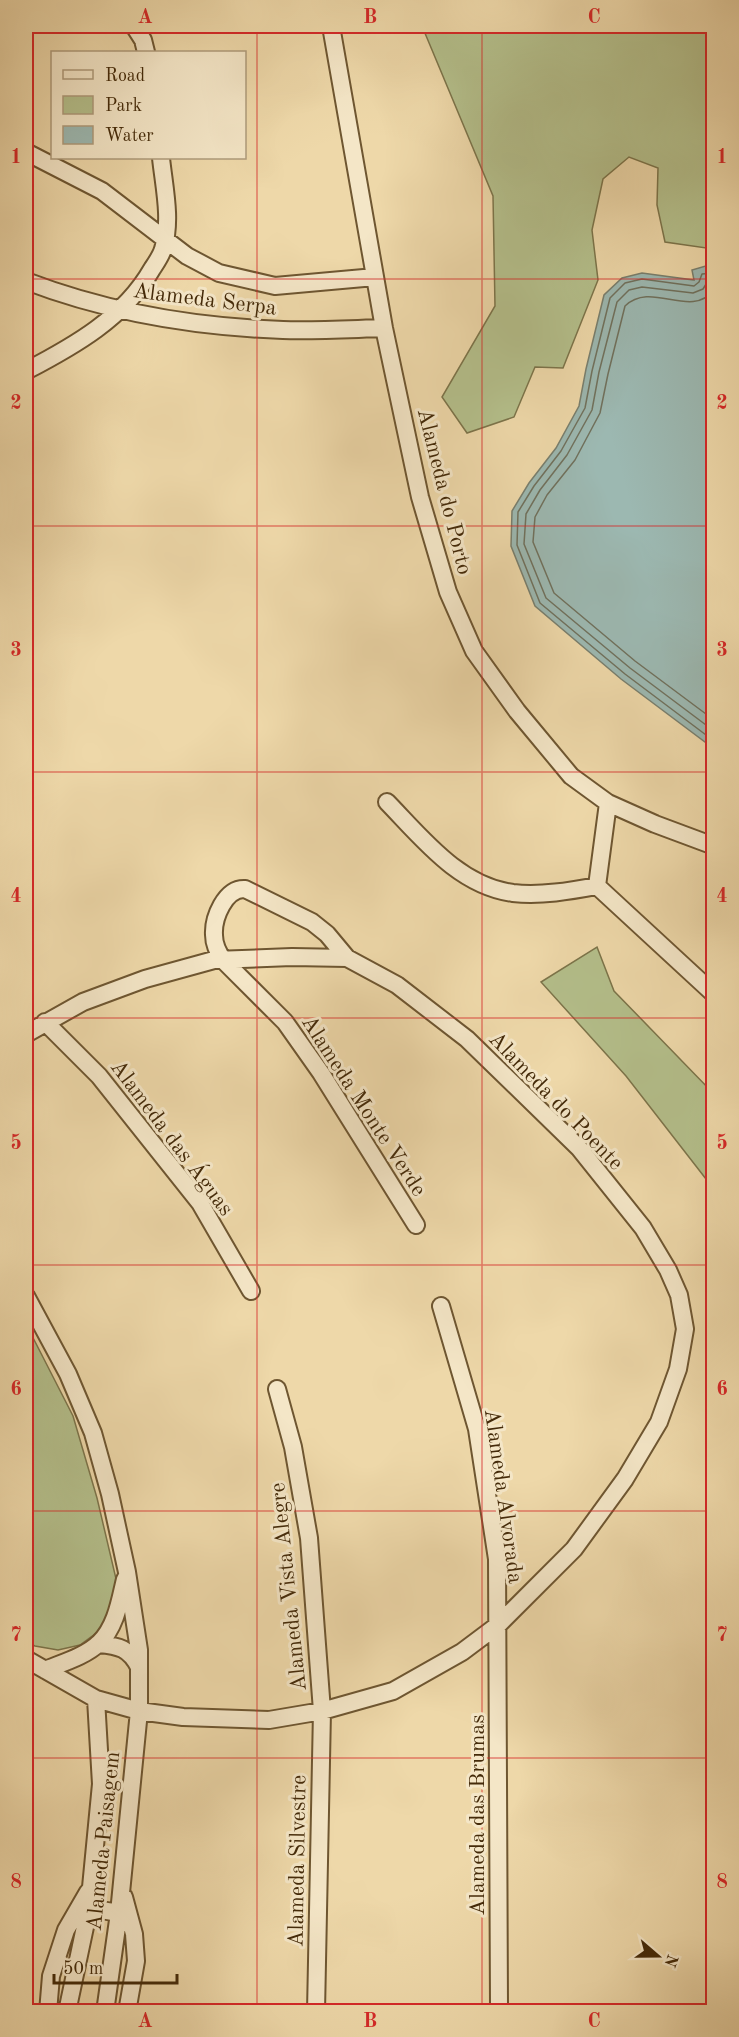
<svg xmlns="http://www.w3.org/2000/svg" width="739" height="2037" font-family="'Old Standard TT',serif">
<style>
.green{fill:#b4bf8b;stroke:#7c744a;stroke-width:1.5}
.water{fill:#9cb8b1;stroke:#797f6e;stroke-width:1.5}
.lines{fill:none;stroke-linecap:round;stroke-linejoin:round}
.shore{stroke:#70715d;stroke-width:1.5}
.minor-casing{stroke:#6e5631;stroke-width:20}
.minor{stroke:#f4e6c7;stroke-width:16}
.grid{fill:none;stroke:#d62828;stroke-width:1.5;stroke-opacity:0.55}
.labels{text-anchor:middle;stroke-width:6;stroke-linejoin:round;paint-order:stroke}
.street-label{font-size:22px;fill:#442a09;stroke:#f4e6c7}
.neatline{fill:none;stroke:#d62828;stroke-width:2}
.grid-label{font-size:20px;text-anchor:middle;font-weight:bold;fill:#d62828}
</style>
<rect width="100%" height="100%" fill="#eed8a9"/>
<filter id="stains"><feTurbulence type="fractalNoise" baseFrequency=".00333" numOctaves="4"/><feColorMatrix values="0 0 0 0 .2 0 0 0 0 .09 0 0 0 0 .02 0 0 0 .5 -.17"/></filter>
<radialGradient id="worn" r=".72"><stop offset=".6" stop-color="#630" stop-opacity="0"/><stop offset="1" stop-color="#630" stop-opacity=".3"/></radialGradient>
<path class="green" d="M 422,26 L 713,26 L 713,249 L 665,242 L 657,205 L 658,168 L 629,157 L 603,179 L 592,230 L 598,280 L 563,368 L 535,367 L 514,417 L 467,433 L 442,397 L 495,306 L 493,196 Z
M 597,947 L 614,991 L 713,1093 L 713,1188 L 626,1076 L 541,982 Z
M 26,1324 L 73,1416 L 97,1498 L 117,1583 L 112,1607 L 99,1631 L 80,1645 L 58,1650 L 35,1646 L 26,1642 Z"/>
<path class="water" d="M 709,265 L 714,269 L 713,748 L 621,679 L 535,606 L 511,546 L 512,511 L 529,483 L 556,448 L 579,406 L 586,369 L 604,295 L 622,278 L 642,273 L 694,280 L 692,270 Z"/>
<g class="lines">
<path class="shore" d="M 714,273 L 702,274 L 699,282 L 694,286 L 642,279 L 625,283 L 610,298 L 592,371 L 585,408 L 561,451 L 534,486 L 518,512 L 517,545 L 540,603 L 625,674 L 714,741
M 714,281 L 708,281 L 703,289 L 693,293 L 642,287 L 629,290 L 617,302 L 599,372 L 592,410 L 567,455 L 540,490 L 526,514 L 524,544 L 546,598 L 630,668 L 714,731
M 714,290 C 690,320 652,280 625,306 L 608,374 L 600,413 L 575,460 L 547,495 L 535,517 L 533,542 L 554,593 L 635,661 L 714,720"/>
<g class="minor-casing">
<path id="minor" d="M 134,26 L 143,40 L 146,52
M 331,26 L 384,328 L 420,497 L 448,592 L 474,651 L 517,711 L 571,776 L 608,803 L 655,824 L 714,846
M 26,152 L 102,191 L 187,256 L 219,273 L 275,286 L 375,277
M 26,281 C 107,312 196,327 283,330 C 316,331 350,329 384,328
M 26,371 C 74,346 124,318 152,269 C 156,263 161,256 163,249 C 172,220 164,187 161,158
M 387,802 C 422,838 459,886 513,893 C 541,896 570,891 597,886 L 608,803
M 597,886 L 714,994
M 347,958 L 327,934 L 312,922 L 245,889 C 225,888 213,918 214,935 C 214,945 218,953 224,961 L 285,1022 L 321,1073 L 416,1225
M 45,1022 L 99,1076 L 200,1203 L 251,1291
M 26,1034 L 83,1002 L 145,979 L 214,960 L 292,957 L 347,958 L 397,985 L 467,1039 L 579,1148 L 643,1228 L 668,1270 L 679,1295 L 685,1329 L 678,1369 L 659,1422 L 625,1479 L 574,1549 L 498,1625 L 462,1652 L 393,1691 L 322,1711 L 269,1720 L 183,1717 L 139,1711 L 96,1699 L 26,1659
M 26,1296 L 68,1374 L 93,1433 L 110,1494 L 127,1572 L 139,1650 L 139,1711 L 119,1913 L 105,2012
M 441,1306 L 477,1429 L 497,1559 L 499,2006
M 277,1389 L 293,1447 L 309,1538 L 322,1711 L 316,2012
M 99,1644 C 119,1646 129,1648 139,1667
M 45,1670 C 62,1663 86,1656 99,1643 C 116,1627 120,1600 125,1579
M 124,1897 L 134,1934 L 136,1961 L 127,2012
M 89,1908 L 119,1913
M 48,2012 L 51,1976 L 66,1930 L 88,1892
M 67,2012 L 89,1908 L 101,1784 L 96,1699"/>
</g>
<use href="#minor" class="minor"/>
</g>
<path class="grid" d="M 257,26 L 257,2012M 482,26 L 482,2012M 26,279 L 714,279M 26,526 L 714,526M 26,772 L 714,772M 26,1018 L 714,1018M 26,1265 L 714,1265M 26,1511 L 714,1511M 26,1758 L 714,1758"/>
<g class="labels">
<g class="street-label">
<text transform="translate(205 298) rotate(7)" y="8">Alameda Serpa</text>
<text transform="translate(446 491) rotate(76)" y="8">Alameda do Porto</text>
<text transform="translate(557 1100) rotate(46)" y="8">Alameda do Poente</text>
<text transform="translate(365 1105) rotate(57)" y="8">Alameda Monte Verde</text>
<text transform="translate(173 1137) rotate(53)" y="8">Alameda das Águas</text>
<text transform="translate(505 1496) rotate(82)" y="8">Alameda Alvorada</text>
<text transform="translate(287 1587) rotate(-96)" y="8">Alameda Vista Alegre</text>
<text transform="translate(476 1815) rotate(-90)" y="8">Alameda das Brumas</text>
<text transform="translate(102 1841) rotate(-84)" y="8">Alameda Paisagem</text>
<text transform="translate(296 1861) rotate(-89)" y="8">Alameda Silvestre</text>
</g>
</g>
<rect width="739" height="2037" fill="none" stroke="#eed8a9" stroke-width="66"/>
<rect x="51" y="51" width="195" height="108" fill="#f4e6c7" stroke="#ae9b7b" stroke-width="1.5"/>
<rect x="63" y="70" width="30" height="9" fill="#f4e6c7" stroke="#ae9b7b" stroke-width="1.5"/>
<text x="105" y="81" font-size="18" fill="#442a09">Road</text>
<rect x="63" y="96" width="30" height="18" fill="#b4bf8b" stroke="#ae9b7b" stroke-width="1.5"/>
<text x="105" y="111" font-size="18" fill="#442a09">Park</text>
<rect x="63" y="126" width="30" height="18" fill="#9cb8b1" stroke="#ae9b7b" stroke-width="1.5"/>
<text x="105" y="141" font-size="18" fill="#442a09">Water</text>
<g transform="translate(658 1956) rotate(110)" stroke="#f4e6c7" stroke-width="4.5" paint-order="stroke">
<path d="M0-4.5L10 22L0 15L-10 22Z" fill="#442a09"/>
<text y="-9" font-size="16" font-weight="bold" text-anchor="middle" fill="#442a09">N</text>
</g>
<path d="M54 1974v9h123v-9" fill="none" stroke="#442a09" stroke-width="3"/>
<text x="63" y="1974" font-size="18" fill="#442a09" stroke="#f4e6c7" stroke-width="4.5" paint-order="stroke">50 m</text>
<rect x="33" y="33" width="673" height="1971" class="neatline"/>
<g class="grid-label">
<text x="145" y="23">A</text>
<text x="370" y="23">B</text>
<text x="594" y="23">C</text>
<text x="16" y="163">1</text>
<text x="722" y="163">1</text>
<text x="16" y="409">2</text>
<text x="722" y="409">2</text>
<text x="16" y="656">3</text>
<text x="722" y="656">3</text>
<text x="16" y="902">4</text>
<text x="722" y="902">4</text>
<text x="16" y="1149">5</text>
<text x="722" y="1149">5</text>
<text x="16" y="1395">6</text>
<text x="722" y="1395">6</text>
<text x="16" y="1641">7</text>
<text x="722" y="1641">7</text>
<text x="16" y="1888">8</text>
<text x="722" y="1888">8</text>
<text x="145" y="2027">A</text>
<text x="370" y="2027">B</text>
<text x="594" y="2027">C</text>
</g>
<rect width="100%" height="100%" filter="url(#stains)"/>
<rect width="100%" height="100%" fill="url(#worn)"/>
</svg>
